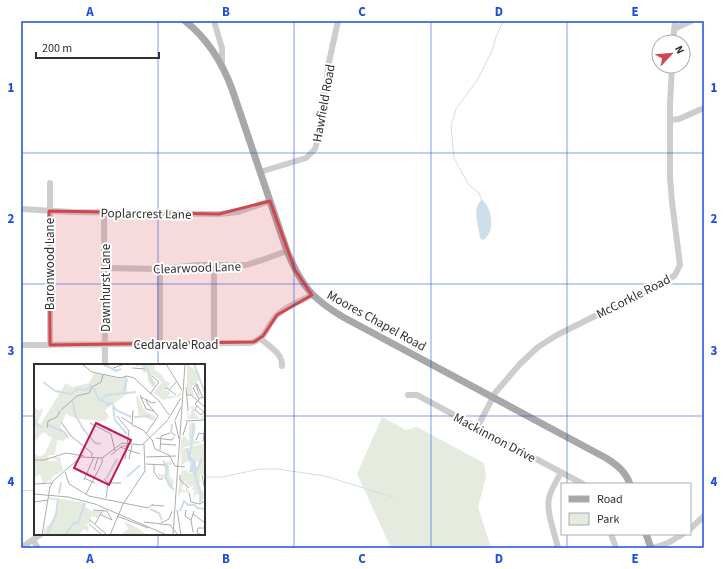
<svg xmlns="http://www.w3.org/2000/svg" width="725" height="569" font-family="'Source Sans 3',sans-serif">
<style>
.green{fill:#e5ebdf}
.water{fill:#cedee9}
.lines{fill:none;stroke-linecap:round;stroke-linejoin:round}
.stream{stroke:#cedee9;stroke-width:1}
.minor{stroke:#cdcdcd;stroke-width:6}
.major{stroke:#a8a8a8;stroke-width:7}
.marked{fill:#d2474f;fill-opacity:0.2;stroke:#d2474f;stroke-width:3;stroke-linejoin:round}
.grid{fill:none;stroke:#1d4ed8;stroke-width:1;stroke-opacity:0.55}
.labels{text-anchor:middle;stroke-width:4;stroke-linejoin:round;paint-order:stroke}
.street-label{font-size:13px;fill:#303030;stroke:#fff}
.inset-river{fill:none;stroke:#cedee9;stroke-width:2}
.inset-road{fill:none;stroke:#acacac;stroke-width:1}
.view{fill:#c2185b;fill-opacity:0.15;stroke:#c2185b;stroke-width:2}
.inset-edge{fill:none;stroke:#303030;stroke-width:2}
.neatline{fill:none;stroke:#1d4ed8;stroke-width:1.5}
.grid-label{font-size:13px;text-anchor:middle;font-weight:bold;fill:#1d4ed8}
</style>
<rect width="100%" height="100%" fill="#fff"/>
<path class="green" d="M 382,417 L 406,430 L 417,427 L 484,463 L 486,477 L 478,507 L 491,548 L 391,548 L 357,474 Z"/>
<path class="water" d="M 482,200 C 492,207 496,233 483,240 L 480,238 C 479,225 471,208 482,200 Z"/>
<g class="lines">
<path class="stream" d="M 482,201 L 479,193 L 468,184 L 454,158 L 451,126 L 456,109 L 478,79 L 492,51 L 496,37 L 503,21
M 204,477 L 222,477 L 260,469 L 277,469 L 325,476 L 393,497
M 21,491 L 35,490"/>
<path class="minor" d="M 214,21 L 222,48 L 222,65
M 674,29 L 691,21
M 673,42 L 675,21
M 670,120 L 679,119 L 704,108
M 260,172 L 306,158 L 315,149 L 319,135 L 329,62 L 338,21
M 21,209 L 72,212 L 219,214 L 238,212 L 270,201
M 104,212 L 105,365
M 214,265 L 214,344
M 104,268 L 160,269 L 198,265 L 246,265 L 262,260 L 287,251
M 160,269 L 160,344
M 261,339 C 269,346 283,354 282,366
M 21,345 L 250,343 C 267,339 266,326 277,315 C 286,306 301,301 312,295
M 50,345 L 50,183
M 408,395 L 417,395 L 583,484
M 477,428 L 495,393 L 520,364 L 538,347 L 557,335 L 595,316 L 668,280 L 675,275 L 680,265 L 672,202 L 670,178 L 670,105 L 672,66
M 690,529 L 704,516
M 611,534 L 616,548
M 33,540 L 38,548
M 21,548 L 41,534
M 558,548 C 555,534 546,512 549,498 C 551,489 557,481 561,472
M 653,548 L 668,543 L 683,534"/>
<path class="major" d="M 185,21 C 208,39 222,62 232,89 L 287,251 C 301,285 311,298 343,317 L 606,458 C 617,465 625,471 630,484
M 646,534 L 651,548"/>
</g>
<path class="marked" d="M 270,201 L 295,270 L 312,295 L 277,315 L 263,336 L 254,342 L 50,345 L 49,211 L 219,214 Z"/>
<path class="grid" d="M 158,21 L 158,365M 294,21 L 294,548M 431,21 L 431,548M 567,21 L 567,484M 21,153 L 704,153M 21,284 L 704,284M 21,416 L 35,416M 204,416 L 704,416M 158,534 L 158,548M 567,534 L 567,548"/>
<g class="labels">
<g class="street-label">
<text transform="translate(323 103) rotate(-80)" y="5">Hawfield Road</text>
<text transform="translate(146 213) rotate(1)" y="5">Poplarcrest Lane</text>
<text transform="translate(49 264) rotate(-90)" y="5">Baronwood Lane</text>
<text transform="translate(197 267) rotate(-2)" y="5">Clearwood Lane</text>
<text transform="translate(105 288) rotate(-90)" y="5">Dawnhurst Lane</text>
<text transform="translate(633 296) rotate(-27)" y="5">McCorkle Road</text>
<text transform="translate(377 320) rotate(29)" y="5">Moores Chapel Road</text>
<text x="176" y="349">Cedarvale Road</text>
<text transform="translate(495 437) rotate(28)" y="5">Mackinnon Drive</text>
</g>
</g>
<g transform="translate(34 364)">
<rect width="171" height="171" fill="#fff"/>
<path d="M 102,0 L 120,0 L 121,6 L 128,11 L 131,17 L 137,19 L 130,26 L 137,28 L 134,32 L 142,32 L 147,28 L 147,32 L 129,36 L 123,31 L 119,29 L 128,18 L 119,11 L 116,16 L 122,18 L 119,23 L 114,17 L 113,8 L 110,10 L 107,1 L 102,3 ZM 153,0 L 165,9 L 167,15 L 158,22 L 160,32 L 153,30 ZM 60,9 L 86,15 L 93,12 L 93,30 L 71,46 L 75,53 L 71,57 L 43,55 L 32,50 L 26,63 L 34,70 L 30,77 L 23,76 L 21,91 L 15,91 L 14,97 L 24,97 L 18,93 L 26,93 L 29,107 L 19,112 L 17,118 L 15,116 L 9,120 L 6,110 L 0,114 L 0,89 L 6,93 L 11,89 L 18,74 L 9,68 L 0,79 L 0,42 L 5,47 L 7,45 L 5,42 L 9,46 L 4,58 L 6,61 L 32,19 L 38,23 L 55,19 ZM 104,32 L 110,46 L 122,53 L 119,57 L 108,52 L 105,54 L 102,33 ZM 160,42 L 161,49 L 166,55 L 170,49 L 171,55 L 154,55 L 152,46 L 156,52 L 158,45 L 154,44 ZM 159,58 L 162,64 L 159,76 L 169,78 L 148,84 L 146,99 L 147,77 L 149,71 L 155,77 L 155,61 ZM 171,79 L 170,110 L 166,111 L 167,118 L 165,120 L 171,131 L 168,138 L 165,139 L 165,131 L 161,130 L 161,136 L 159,129 L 162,126 L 157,126 L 161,122 L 154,123 L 155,120 L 151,121 L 152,115 L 147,125 L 152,127 L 152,122 L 156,129 L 147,128 L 145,133 L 144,128 L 148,104 L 150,107 L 152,105 L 155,109 L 159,108 L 165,100 L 164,96 L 161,101 L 156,86 L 153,90 L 155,97 L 158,98 L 157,105 L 155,97 L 147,101 L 148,85 ZM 130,98 L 138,98 L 138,101 L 135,101 L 136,113 L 140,117 L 138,126 L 133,121 L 133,116 L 126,113 L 122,107 L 127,111 L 131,110 ZM 15,133 L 52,139 L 51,142 L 57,147 L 65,146 L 68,150 L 63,154 L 57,152 L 57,158 L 52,161 L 55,163 L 54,168 L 50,165 L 46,169 L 49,171 L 9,171 L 10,165 L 20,156 L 25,141 L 24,136 L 15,136 ZM 90,157 L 105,165 L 112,171 L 87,171 L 94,165 Z" fill="#e5ebdf"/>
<path d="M 152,84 L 155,87 L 157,85 L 157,92 L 161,97 L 163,106 L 159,108 L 155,108 L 158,98 L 154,96 Z" fill="#cedee9"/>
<path class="inset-river" d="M 69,0 L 82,7 L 87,5M 108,0 L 112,3 L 120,22M 160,0 L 171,29M 9,18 L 21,27M 60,24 L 65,36 L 74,39 L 73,41 L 78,39 L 82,46 L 97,53M 21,27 L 37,30 L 43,25 L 52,26 L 58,21M 90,27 L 93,15M 67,36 L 72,31 L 102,28M 39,37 L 41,50 L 49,65 L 61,79 L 67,80M 79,43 L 81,56 L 93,70M 100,53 L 116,52M 0,55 L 3,61 L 8,63M 138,60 L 137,68 L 142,72M 14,61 L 30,68 L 34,74M 157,85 L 160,59M 129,97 L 133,103 L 132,115 L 140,126M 160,108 L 167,131 L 166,138M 161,111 L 168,94M 93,113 L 106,101M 72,115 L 83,95M 25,130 L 27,118M 116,145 L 125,149 L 128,156M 146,147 L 150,137 L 154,141 L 161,141 L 163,144 L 171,145M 13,171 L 22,150 L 24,135M 31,171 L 40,159 L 44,159 L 51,139"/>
<path class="inset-road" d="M 48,0 L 58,8 L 86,14 L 93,12 L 100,14 L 125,37 L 135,51M 132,0 L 148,26M 79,4 L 91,0M 98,4 L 111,5M 162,19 L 165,31M 152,23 L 154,47M 131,25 L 133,24 L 142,31M 135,26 L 143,17M 116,30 L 125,18 L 118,12M 106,31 L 112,45 L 120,47M 152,31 L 157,31 L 171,43M 107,33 L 118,39 L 122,38M 171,33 L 166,34 L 161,40 L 171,49M 113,35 L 113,39 L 124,52M 165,35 L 159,24 L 163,20 L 169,34M 163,42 L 161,46 L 167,51 L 171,46M 27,46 L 43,32 L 55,29 L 58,23 L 67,18 L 69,11M 99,46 L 98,61 L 109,66 L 118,76 L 121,85 L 135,91 L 141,102 L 151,103M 83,52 L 95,67 L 91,95M 87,53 L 98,60M 134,55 L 147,34M 141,56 L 147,43M 141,57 L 145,75M 152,57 L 171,56M 27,58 L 37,72 L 58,89 L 58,93M 56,59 L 77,70 L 81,87M 13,64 L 14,57 L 23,53 L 26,47M 112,70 L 124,52M 149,71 L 153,58M 122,74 L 138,76 L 140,73M 162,76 L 165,69 L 170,70M 169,78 L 171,59M 127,80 L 142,81M 86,83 L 106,90M 126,86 L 127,72 L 136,69M 77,91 L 88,82 L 94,82M 112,93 L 142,92M 95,95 L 98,81M 1,96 L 10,96 L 32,89 L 50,92M 112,100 L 131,101M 120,100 L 120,108 L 125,115 L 129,115M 60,106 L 64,94M 31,108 L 35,120 L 55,132 L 114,144 L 119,140M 146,111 L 146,116 L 155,124M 168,111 L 171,127M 50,114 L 61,119M 70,115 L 74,119 L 72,134M 50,116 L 60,93M 74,119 L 87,119M 0,120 L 18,119M 155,129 L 157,138 L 166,140 L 171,137M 0,130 L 34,133 L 61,140 L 133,171M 52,130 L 68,99 L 68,94M 0,138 L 14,136M 118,141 L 130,142M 59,146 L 73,147 L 78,156M 143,146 L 147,171M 152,146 L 151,152 L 157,156M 159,150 L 171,159M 67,151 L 78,156M 83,152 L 114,164M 56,156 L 73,171M 110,158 L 136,161 L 144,171M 127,159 L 135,155 L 138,147M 55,160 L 68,171M 61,160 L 69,146M 159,168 L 157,156 L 160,147M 8,171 L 16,123 L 20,116 L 47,93 L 68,94 L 88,79 L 108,81 L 134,56M 76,171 L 89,140 L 111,107 L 110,80M 139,171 L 151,0M 168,171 L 163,169 L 164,164 L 171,164"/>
<path class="view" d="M 62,59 L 97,76 L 75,121 L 40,104 Z"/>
<rect width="171" height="171" class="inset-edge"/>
</g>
<rect width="725" height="569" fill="none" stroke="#ffffff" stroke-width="44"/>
<rect x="561" y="483" width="130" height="52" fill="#ffffff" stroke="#acacac"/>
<rect x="569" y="496" width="20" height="6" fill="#a8a8a8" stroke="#acacac"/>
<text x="597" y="503" font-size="12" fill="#303030">Road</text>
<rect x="569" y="513" width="20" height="12" fill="#e5ebdf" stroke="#acacac"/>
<text x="597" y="523" font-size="12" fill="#303030">Park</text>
<g transform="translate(671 54) rotate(64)"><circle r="19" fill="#ffffff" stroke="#acacac"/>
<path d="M0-3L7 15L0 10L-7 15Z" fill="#d2474f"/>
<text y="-6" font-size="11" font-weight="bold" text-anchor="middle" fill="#303030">N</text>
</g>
<path d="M36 52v6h123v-6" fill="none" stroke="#303030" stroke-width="2"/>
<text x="42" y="52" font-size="12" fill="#303030" stroke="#ffffff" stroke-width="3" paint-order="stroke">200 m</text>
<rect x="22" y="22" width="681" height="525" class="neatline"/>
<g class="grid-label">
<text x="90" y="16">A</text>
<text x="226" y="16">B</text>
<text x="362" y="16">C</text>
<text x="499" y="16">D</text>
<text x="635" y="16">E</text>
<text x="11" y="92">1</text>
<text x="714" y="92">1</text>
<text x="11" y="223">2</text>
<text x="714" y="223">2</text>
<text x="11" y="355">3</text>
<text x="714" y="355">3</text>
<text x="11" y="486">4</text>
<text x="714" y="486">4</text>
<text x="90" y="563">A</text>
<text x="226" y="563">B</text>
<text x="362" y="563">C</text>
<text x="499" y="563">D</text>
<text x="635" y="563">E</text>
</g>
</svg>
